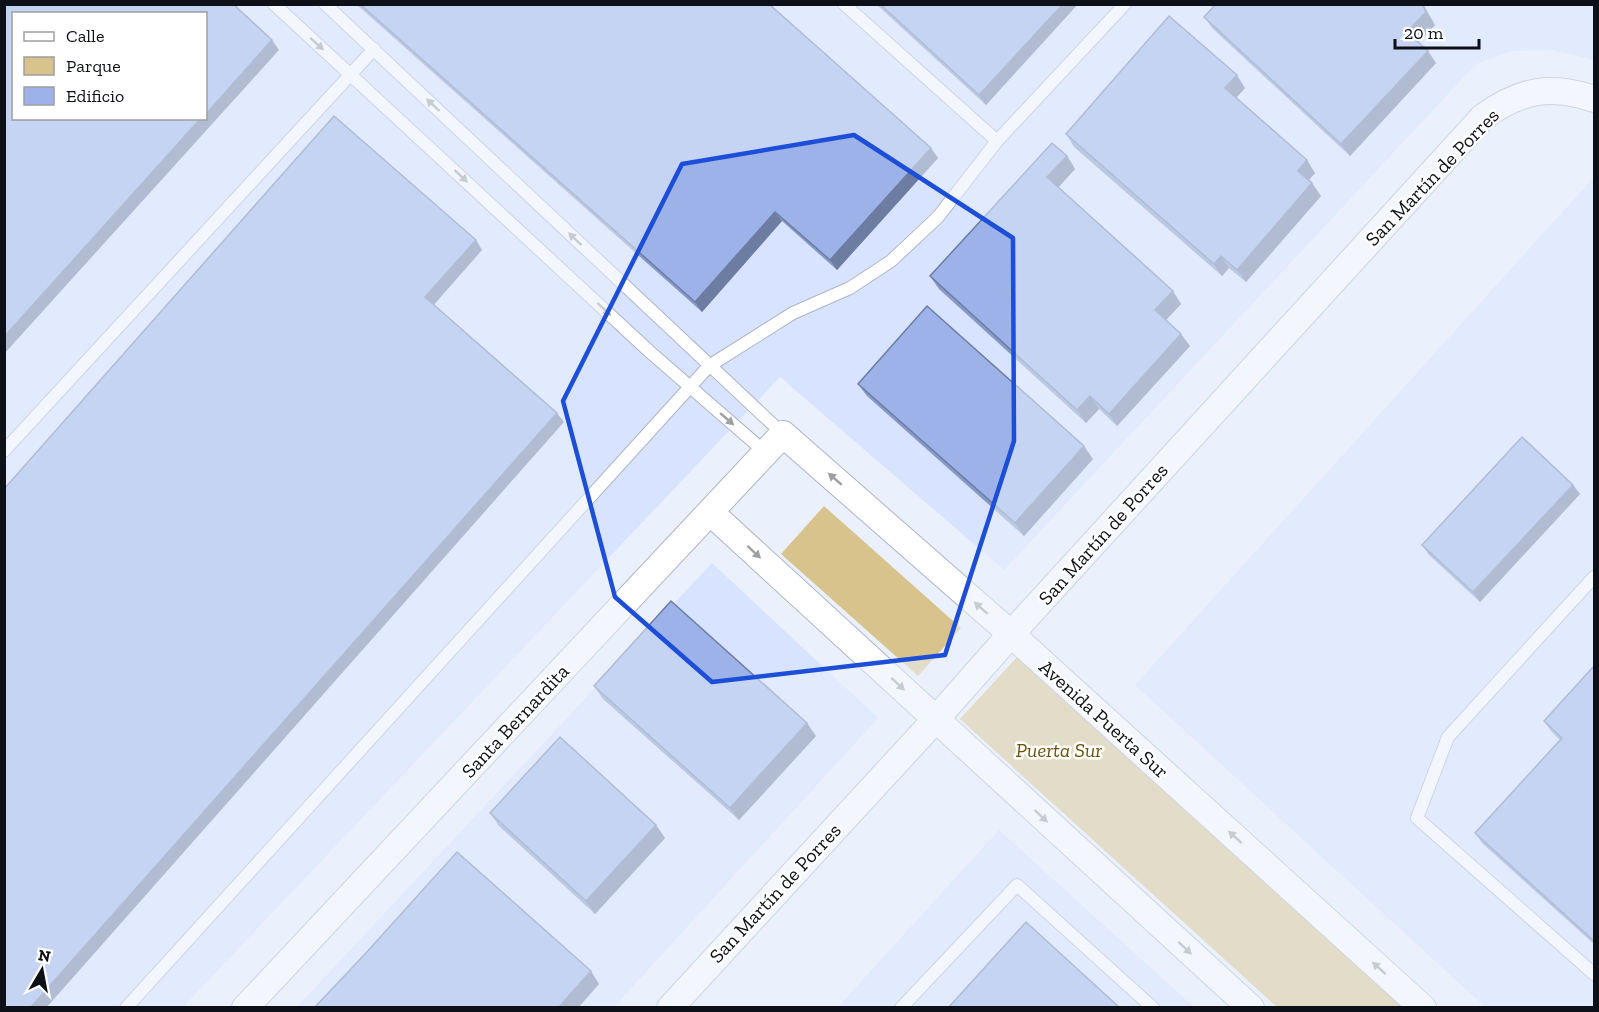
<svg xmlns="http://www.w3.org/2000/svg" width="1599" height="1012" font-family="'Zilla Slab',serif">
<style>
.built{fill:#d8e4ff;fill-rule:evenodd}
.green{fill:#d9c38c}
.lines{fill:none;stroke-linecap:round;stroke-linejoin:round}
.service-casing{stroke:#acb4c7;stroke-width:14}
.minor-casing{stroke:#acb4c7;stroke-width:28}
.service{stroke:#fff;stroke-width:12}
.minor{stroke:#fff;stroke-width:26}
.wall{fill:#8699c8}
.shaded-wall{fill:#6d7da2}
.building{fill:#9cb2e8;stroke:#6d7da2;stroke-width:1.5}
.oneway{fill:#9e9fa2}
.marked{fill:none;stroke:#1d4ed8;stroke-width:4.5;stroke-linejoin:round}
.labels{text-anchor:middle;stroke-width:5;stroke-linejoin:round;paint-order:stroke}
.street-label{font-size:20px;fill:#0d1016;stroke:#fff}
.park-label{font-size:20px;font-style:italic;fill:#695206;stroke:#fff}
</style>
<rect width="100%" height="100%" fill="#eaf0fc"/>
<path class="built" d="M 5,5 L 1594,5 L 1594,60 L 1552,50 L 1512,51 L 1476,64 L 1004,570 L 780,377 L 183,1007 L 5,1008 ZM 14,14 L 206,14 L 206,118 L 14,118 Z
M 1594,177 L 1594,1007 L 1485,1007 L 1135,685 Z
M 712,563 L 878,718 L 614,1007 L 296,1008 Z
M 999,830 L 1194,1007 L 837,1008 Z"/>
<path class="green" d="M 824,506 L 961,628 L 918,676 L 781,554 Z
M 1019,655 L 1402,1007 L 1277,1007 L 960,719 Z"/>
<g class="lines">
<g class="service-casing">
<path id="service" d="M 274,4 L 650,352 L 765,452
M 325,4 L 783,434
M 844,4 L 997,141
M 4,451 L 374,49
M 1594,577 L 1448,737 L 1417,818 L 1594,974
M 126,1008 L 709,366 L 793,313 L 850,288 L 891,261 L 938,217 L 997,141 L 1125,4
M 901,1008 L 1017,885 L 1153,1008"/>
</g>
<g class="minor-casing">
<path id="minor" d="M 711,513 L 1251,1008
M 245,1008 L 783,434 L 1011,634 L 1423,1008
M 670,1008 L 936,719 L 1011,634 L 1483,117 C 1520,90 1551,84 1594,99"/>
</g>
<use href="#service" class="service"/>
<use href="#minor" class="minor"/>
</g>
<path class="wall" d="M 356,4 L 769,4 L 938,158 L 837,270 L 782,221 L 702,312 Z
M 876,4 L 1078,4 L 986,105 Z
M 1204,17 L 1435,25 L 1419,42 L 1436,63 L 1350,156 L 1213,29 Z
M 1245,88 L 1236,98 L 1315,173 L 1309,180 L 1321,196 L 1246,282 L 1229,268 L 1222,276 L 1074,147 L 1066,134 Z
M 1067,156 L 1075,169 L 1058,187 L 1181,304 L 1166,320 L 1190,346 L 1117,426 L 1099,409 L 1086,423 L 939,289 L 930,276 Z
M 858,384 L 1093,459 L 1024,536 L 867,396 Z
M 1573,485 L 1580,494 L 1480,602 L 1429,555 L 1422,545 Z
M 1594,666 L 1594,944 L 1482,843 L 1475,833 L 1560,740 L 1551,731 L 1544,721 Z
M 594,686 L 816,736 L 739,820 L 603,699 Z
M 490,813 L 665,838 L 595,914 L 499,826 Z"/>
<path class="shaded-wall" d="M 1063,4 L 1078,4 L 986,105 L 979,95 Z
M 1422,4 L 1423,4 L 1435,25 L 1416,45 L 1407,32 Z
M 272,40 L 279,50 L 4,354 L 4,337 L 201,118 L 206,118 L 206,114 Z
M 1428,51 L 1436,63 L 1350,156 L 1341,144 Z
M 1237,75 L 1245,88 L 1233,101 L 1225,88 Z
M 931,148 L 938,158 L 837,270 L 830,260 Z
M 1067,156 L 1075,169 L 1056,190 L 1047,177 Z
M 1307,160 L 1315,173 L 1306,183 L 1298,171 Z
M 1312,183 L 1321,196 L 1246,282 L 1237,270 Z
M 775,212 L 782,221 L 702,312 L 695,302 Z
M 476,240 L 482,250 L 432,307 L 425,297 Z
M 1221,256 L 1229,268 L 1222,276 L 1214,264 Z
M 1173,291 L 1181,304 L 1164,322 L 1155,310 Z
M 1181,334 L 1190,346 L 1117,426 L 1109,414 Z
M 1090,396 L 1099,409 L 1086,423 L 1077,410 Z
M 557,413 L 564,422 L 46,1008 L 30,1008 Z
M 1084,446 L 1093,459 L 1024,536 L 1015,523 Z
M 1573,485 L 1580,494 L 1480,602 L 1473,592 Z
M 807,723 L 816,736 L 739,820 L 730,808 Z
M 656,825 L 665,838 L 595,914 L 586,901 Z
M 591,971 L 599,984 L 578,1008 L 558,1008 Z"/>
<path class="building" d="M 4,4 L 233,4 L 272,40 L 206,114 L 206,14 L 14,14 L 14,118 L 201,118 L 4,337 Z
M 360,4 L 769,4 L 931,148 L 830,260 L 775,212 L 695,302 Z
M 880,4 L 1063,4 L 979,95 Z
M 1216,4 L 1422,4 L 1426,12 L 1407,32 L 1428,51 L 1341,144 L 1204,17 Z
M 1169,16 L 1237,75 L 1225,88 L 1307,160 L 1298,171 L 1312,183 L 1237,270 L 1221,256 L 1214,264 L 1066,134 Z
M 334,116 L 476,240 L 425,297 L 557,413 L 30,1008 L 4,1008 L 4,489 Z
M 1052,143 L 1067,156 L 1047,177 L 1173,291 L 1155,310 L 1181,334 L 1109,414 L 1090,396 L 1077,410 L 930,276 Z
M 927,306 L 1084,446 L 1015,523 L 858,384 Z
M 1522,437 L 1573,485 L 1473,592 L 1422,545 Z
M 671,601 L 807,723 L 730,808 L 594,686 Z
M 1594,666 L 1594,941 L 1475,833 L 1562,738 L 1544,721 Z
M 560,737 L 656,825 L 586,901 L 490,813 Z
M 457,852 L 591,971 L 558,1008 L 314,1008 L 365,954 Z
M 1026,922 L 1120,1008 L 948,1008 Z"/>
<defs><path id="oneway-solid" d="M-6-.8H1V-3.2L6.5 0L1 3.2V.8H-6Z" transform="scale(1.5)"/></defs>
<g class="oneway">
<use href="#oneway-solid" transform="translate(317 44) rotate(42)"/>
<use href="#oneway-solid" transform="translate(433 105) rotate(-137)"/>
<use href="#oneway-solid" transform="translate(461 176) rotate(43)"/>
<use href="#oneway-solid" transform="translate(575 239) rotate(-137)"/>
<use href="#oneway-solid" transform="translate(604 309) rotate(43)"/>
<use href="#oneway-solid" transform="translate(727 419) rotate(41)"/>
<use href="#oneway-solid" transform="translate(835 479) rotate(-139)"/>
<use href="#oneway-solid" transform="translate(754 552) rotate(43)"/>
<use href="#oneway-solid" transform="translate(981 608) rotate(-139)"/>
<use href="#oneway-solid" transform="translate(898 684) rotate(43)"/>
<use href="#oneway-solid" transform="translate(1041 816) rotate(43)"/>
<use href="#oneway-solid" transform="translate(1235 837) rotate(-138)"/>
<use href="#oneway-solid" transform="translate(1185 948) rotate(43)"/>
<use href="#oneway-solid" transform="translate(1379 968) rotate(-138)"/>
</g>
<path d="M0 0H1599V1012H0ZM 854,135 L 1013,238 L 1014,441 L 945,655 L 712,682 L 615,597 L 563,401 L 682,164 Z" fill="#eaf0fc" fill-opacity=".55" fill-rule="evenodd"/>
<path class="marked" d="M 854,135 L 1013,238 L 1014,441 L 945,655 L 712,682 L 615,597 L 563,401 L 682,164 Z"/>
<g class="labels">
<g class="street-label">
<text transform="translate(1432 177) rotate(-46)" y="7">San Martín de Porres</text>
<text transform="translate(1103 534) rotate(-48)" y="7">San Martín de Porres</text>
<text transform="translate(1104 719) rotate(42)" y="7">Avenida Puerta Sur</text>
<text transform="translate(515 721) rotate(-47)" y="7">Santa Bernardita</text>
<text transform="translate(775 893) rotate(-47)" y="7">San Martín de Porres</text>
</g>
<g class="park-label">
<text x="1059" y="757">Puerta Sur</text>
</g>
</g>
<rect width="1599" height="1012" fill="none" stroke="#0d1016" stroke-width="12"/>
<rect x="12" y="12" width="195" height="108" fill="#ffffff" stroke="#9e9fa2" stroke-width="1.5"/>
<rect x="24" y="32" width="30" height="9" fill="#ffffff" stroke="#9e9fa2" stroke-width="1.5"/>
<text x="66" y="42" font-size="18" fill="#0d1016">Calle</text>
<rect x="24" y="57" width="30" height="18" fill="#d9c38c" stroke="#9e9fa2" stroke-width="1.5"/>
<text x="66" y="72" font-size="18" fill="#0d1016">Parque</text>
<rect x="24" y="87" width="30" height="18" fill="#9cb2e8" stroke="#9e9fa2" stroke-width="1.5"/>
<text x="66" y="102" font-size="18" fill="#0d1016">Edificio</text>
<g transform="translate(42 970) rotate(10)" stroke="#ffffff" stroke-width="4.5" paint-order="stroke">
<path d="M0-4.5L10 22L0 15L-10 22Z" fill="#0d1016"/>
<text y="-9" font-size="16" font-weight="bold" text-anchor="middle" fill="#0d1016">N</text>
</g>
<path d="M1395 39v9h84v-9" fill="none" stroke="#0d1016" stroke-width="3"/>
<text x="1404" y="39" font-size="18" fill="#0d1016" stroke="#ffffff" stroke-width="4.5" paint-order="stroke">20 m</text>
</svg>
